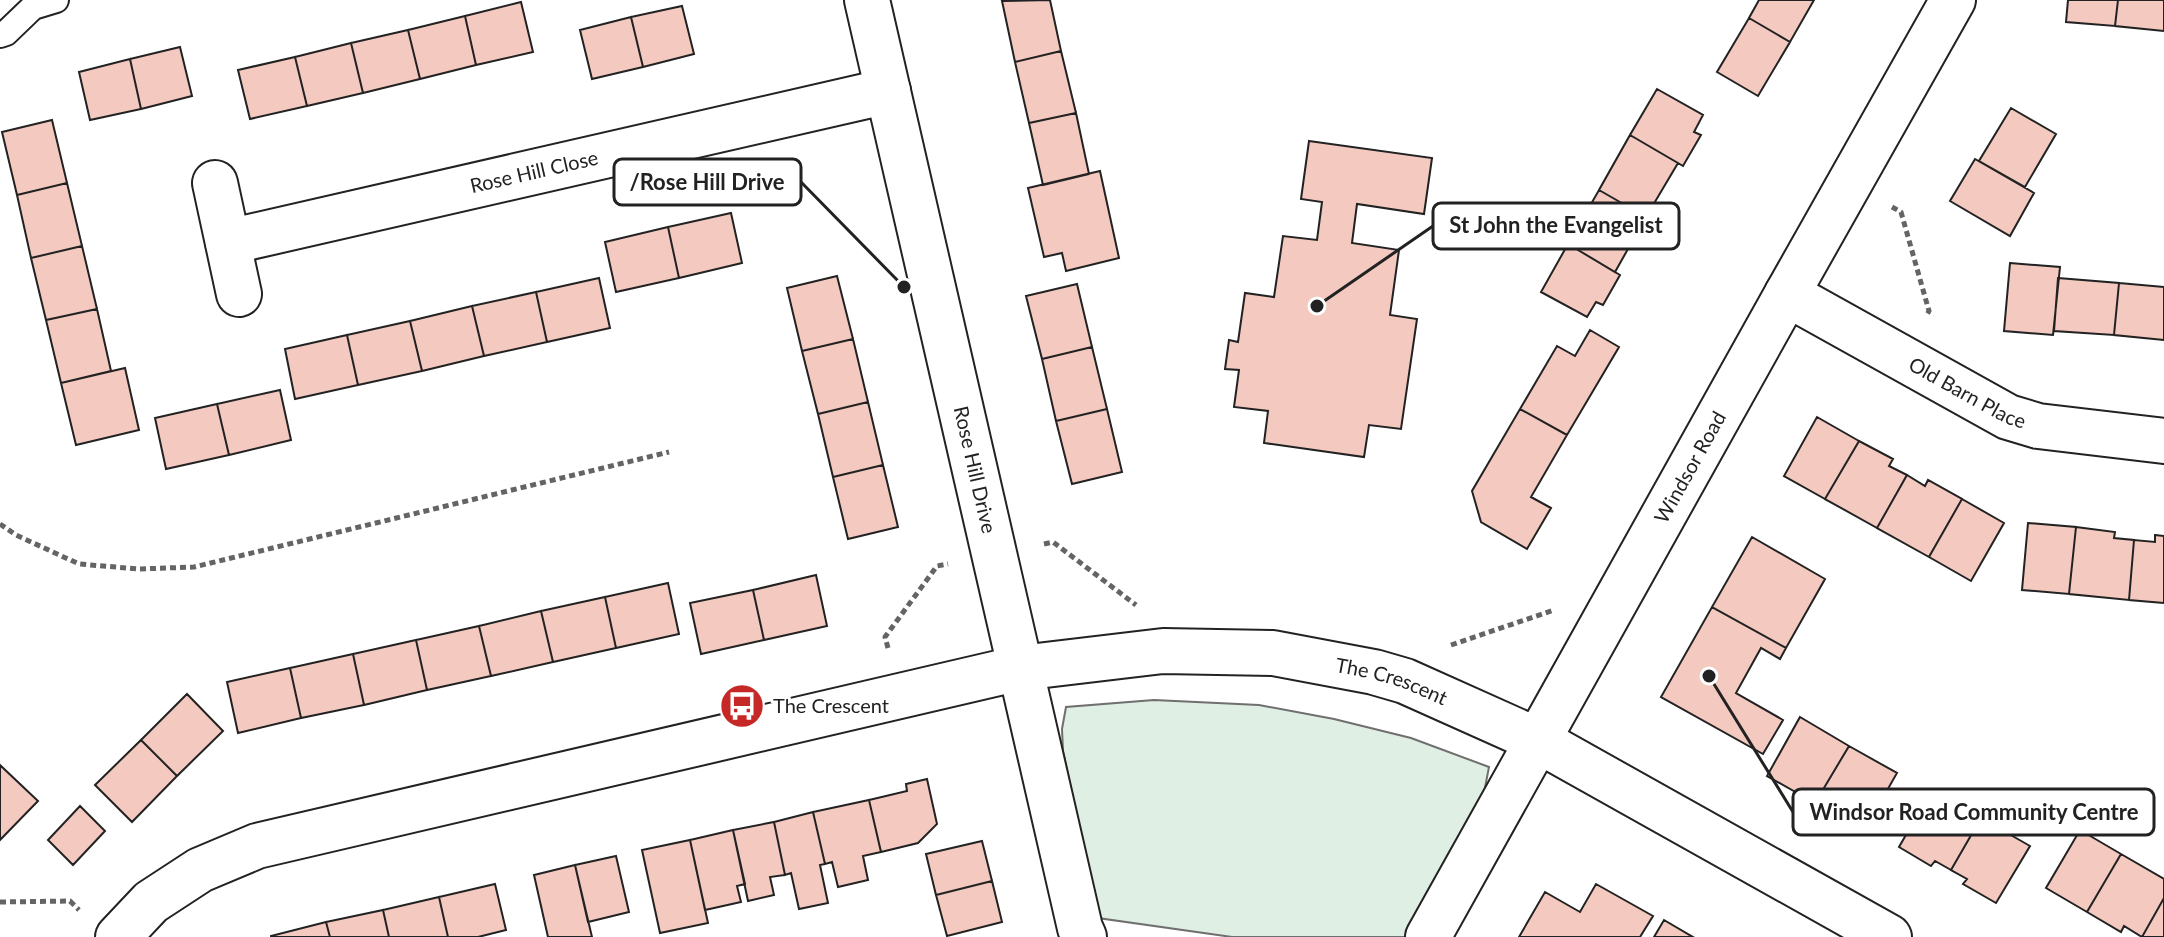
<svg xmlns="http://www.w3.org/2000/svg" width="2164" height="937" font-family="Lato,sans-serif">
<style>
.green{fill:#e0efe3;stroke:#6f6f6f;stroke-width:2}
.building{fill:#f3c9c0;stroke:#222;stroke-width:2}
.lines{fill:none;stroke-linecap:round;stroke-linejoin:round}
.lane-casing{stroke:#222;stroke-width:28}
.street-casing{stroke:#222;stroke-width:48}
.path{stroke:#646464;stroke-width:5;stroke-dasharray:6 4;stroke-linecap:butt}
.lane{stroke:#fff;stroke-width:24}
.street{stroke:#fff;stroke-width:44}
.labels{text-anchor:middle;stroke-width:6;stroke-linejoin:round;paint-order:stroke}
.street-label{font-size:20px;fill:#222;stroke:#fff}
.poi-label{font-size:20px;fill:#222;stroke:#fff;text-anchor:start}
.leader{fill:none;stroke:#222;stroke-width:3}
.callout-dot{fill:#222;stroke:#fff;stroke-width:3}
.callout{fill:#fff;stroke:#222;stroke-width:3}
.callout-label{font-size:22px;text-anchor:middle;font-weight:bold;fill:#222}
</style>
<rect width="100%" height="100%" fill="#fff"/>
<path class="green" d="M 1154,700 L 1259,705 L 1334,719 L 1411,738 L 1489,767 L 1483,798 L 1406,937 L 1232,937 L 1098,918 L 1063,751 L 1062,729 L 1066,707 Z"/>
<path class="building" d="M 1050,0 L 1061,51 L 1015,62 L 1002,1 Z
M 1759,0 L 1814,0 L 1790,42 L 1749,18 Z
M 2068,0 L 2118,0 L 2115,26 L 2066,22 Z
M 2118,0 L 2164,0 L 2164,31 L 2115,26 Z
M 521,2 L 533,52 L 476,65 L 465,16 Z
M 682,6 L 694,54 L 643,67 L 631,17 Z
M 465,16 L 476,65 L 420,79 L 408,30 Z
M 631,17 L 643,67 L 592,79 L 580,30 Z
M 1749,18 L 1790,42 L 1758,96 L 1717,72 Z
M 408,30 L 420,79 L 363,93 L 351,43 Z
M 351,43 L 363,93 L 307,106 L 295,57 Z
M 180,47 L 192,96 L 141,109 L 130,59 Z
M 1061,51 L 1076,113 L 1029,123 L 1015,62 Z
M 295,57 L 307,106 L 250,119 L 238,70 Z
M 130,59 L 141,109 L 90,120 L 79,72 Z
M 1657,89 L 1703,115 L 1694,132 L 1701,135 L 1683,166 L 1630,135 Z
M 2011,108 L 2056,134 L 2025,187 L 1979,161 Z
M 1076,113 L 1089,174 L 1043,185 L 1029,123 Z
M 52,120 L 67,183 L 17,195 L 2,132 Z
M 1630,135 L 1678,163 L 1646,217 L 1599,190 Z
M 1309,141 L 1432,158 L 1424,214 L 1357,204 L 1352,243 L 1399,250 L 1390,315 L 1417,319 L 1401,429 L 1369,425 L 1364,457 L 1264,443 L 1268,411 L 1234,407 L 1239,370 L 1225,369 L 1229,340 L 1238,342 L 1245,293 L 1274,297 L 1283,236 L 1317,240 L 1322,202 L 1301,199 Z
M 1975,159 L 2034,193 L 2010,236 L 1950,201 Z
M 1100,171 L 1119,258 L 1066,271 L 1062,253 L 1044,257 L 1028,188 Z
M 67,183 L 82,246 L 31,258 L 17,195 Z
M 1599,190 L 1646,217 L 1615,272 L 1568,244 Z
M 731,213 L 742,263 L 679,278 L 668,227 Z
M 668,227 L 679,278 L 616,292 L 605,242 Z
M 1568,244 L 1620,275 L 1603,305 L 1596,302 L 1587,317 L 1541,292 Z
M 82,246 L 97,309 L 46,320 L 31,258 Z
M 2010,263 L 2060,267 L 2053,335 L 2004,331 Z
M 837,276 L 853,339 L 802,351 L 787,288 Z
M 599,278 L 610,328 L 547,342 L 536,292 Z
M 2058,278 L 2119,283 L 2114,335 L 2054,331 Z
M 2119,283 L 2164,287 L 2164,340 L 2114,335 Z
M 1077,284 L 1092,347 L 1042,359 L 1026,296 Z
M 536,292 L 547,342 L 484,356 L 472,306 Z
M 472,306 L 484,356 L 422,371 L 410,321 Z
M 97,309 L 111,371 L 61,383 L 46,320 Z
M 410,321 L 422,371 L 358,385 L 347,335 Z
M 1590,330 L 1619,347 L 1567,435 L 1520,409 L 1557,346 L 1575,356 Z
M 347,335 L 358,385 L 295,399 L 285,349 Z
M 853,339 L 868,402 L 818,414 L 802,351 Z
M 1092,347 L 1107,409 L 1056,421 L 1042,359 Z
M 125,368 L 139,430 L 76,445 L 61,383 Z
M 280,390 L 291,440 L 229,455 L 217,404 Z
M 868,402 L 883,465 L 833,477 L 818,414 Z
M 217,404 L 229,455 L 166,469 L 155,418 Z
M 1107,409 L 1122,472 L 1072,484 L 1056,421 Z
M 1520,409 L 1567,435 L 1531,497 L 1551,508 L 1527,549 L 1481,522 L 1472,491 Z
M 1817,417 L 1859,441 L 1825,499 L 1784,476 Z
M 1859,441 L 1893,459 L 1889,466 L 1907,475 L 1877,528 L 1825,499 Z
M 883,465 L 898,527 L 848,539 L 833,477 Z
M 1907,475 L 1925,486 L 1928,480 L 1962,499 L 1929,557 L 1877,528 Z
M 1962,499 L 2004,523 L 1971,581 L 1929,557 Z
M 2028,523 L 2076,527 L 2069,594 L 2022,590 Z
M 2076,527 L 2115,532 L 2114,538 L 2134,540 L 2129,600 L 2069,594 Z
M 2155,535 L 2164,536 L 2164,603 L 2129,600 L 2134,540 L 2155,542 Z
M 1752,537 L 1825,579 L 1786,648 L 1712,607 Z
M 816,575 L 827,626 L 764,640 L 753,590 Z
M 668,583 L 679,634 L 616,648 L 605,597 Z
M 753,590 L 764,640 L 701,654 L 690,603 Z
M 605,597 L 616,648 L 553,662 L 541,611 Z
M 1712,607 L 1786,648 L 1780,659 L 1761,648 L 1736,693 L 1783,720 L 1763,754 L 1661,697 Z
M 541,611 L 553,662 L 491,676 L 479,626 Z
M 479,626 L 491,676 L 427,690 L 416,640 Z
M 416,640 L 427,690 L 364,705 L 353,654 Z
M 353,654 L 364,705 L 301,718 L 290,668 Z
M 290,668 L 301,718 L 238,733 L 227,682 Z
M 187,694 L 223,731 L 177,776 L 141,740 Z
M 1800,717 L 1849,746 L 1818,798 L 1803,789 L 1799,794 L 1767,776 Z
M 141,740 L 177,776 L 132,822 L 95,785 Z
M 1849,746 L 1897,773 L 1864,831 L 1831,812 L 1835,807 L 1818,798 Z
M 0,765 L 38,801 L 0,840 Z
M 927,779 L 937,824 L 918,843 L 881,852 L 869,800 L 907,791 L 906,784 Z
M 1932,790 L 1981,818 L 1951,870 L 1935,861 L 1931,866 L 1899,847 Z
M 869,800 L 881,852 L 863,856 L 868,880 L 838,887 L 832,862 L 825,864 L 813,812 Z
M 80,806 L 105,831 L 73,865 L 48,840 Z
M 813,812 L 825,864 L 820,865 L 828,903 L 799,909 L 791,873 L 785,875 L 774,822 Z
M 1981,818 L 2030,846 L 1996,903 L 1963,884 L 1967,879 L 1951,870 Z
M 774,822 L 785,875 L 770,877 L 774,895 L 748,901 L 733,830 Z
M 733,830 L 745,884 L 737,886 L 741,902 L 705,910 L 690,840 Z
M 2080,830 L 2121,854 L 2087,912 L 2046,888 Z
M 690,840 L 708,923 L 660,933 L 642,850 Z
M 982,841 L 992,881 L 936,895 L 926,854 Z
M 2121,854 L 2164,879 L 2164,898 L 2142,937 L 2124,926 L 2121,932 L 2087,912 Z
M 616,856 L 629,912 L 588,922 L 575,865 Z
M 575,865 L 592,937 L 548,937 L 534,875 Z
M 992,881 L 1002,922 L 947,936 L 936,895 Z
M 495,884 L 506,930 L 478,937 L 448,937 L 439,897 Z
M 1596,884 L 1653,916 L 1640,937 L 1519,937 L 1545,892 L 1580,912 Z
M 439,897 L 448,937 L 389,937 L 383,910 Z
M 2164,898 L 2164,937 L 2142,937 Z
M 383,910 L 389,937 L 330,937 L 326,922 Z
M 1664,920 L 1693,937 L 1654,937 Z
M 326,922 L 330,937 L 271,937 L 271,936 Z"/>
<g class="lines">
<g class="lane-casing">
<path id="lane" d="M 0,35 L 6,33 L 33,7 L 56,0"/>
</g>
<g class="street-casing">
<g id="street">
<path id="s1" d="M 867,0 L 1080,928 L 1084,937"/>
<path d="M 215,183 L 239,294"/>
<path id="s2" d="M 228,242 L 888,91"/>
<path id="s3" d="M 1787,294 L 2008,417 L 2038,426 L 2164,441"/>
<path id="s4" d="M 118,937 L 151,902 L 200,870 L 257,846 L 1020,668 L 1163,651 L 1273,653 L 1374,672 L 1405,681 L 1539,741 L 1889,937"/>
<path id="s5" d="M 1428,937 L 1787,294 L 1953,0"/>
</g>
</g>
<path class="path" d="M 1892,207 L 1901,212 L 1929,311 L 1926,316
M 0,524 L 16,535 L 79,564 L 139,569 L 194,567 L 669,452
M 1044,544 L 1053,542 L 1136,605
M 1451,645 L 1554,610
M 888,648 L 885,637 L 937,566 L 948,564
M 0,902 L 70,901 L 79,910"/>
<use href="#lane" class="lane"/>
<use href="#street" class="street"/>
</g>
<defs>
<g id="bus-disc" transform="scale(2.3)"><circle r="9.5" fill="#c62828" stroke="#fff"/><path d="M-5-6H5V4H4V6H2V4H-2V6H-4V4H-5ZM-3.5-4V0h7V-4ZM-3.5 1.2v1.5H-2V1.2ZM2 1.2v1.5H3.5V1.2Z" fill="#fff"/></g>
</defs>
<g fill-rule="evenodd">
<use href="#bus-disc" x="742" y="706"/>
</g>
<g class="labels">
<g class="street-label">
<text dy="7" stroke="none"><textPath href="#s2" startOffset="314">Rose Hill Close</textPath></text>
<text dy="7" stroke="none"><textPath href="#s3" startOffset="206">Old Barn Place</textPath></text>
<text dy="7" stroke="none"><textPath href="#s5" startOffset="538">Windsor Road</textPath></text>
<text dy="7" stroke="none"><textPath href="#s1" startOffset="482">Rose Hill Drive</textPath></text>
<text dy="7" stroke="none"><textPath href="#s4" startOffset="1328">The Crescent</textPath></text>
</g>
<g class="poi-label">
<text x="773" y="713">The Crescent</text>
</g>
</g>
<path class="leader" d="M904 287L801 182M1317 306L1433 226M1709 676L1793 812"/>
<g class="callout-dot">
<circle cx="904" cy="287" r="8"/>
<circle cx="1317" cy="306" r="8"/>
<circle cx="1709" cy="676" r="8"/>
</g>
<g class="callout">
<rect x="614" y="159" width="187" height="46" rx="8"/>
<rect x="1433" y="203" width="246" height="46" rx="8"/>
<rect x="1793" y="789" width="361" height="46" rx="8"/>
</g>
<g class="callout-label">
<text x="707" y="190">/Rose Hill Drive</text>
<text x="1556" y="233">St John the Evangelist</text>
<text x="1974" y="820">Windsor Road Community Centre</text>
</g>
</svg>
